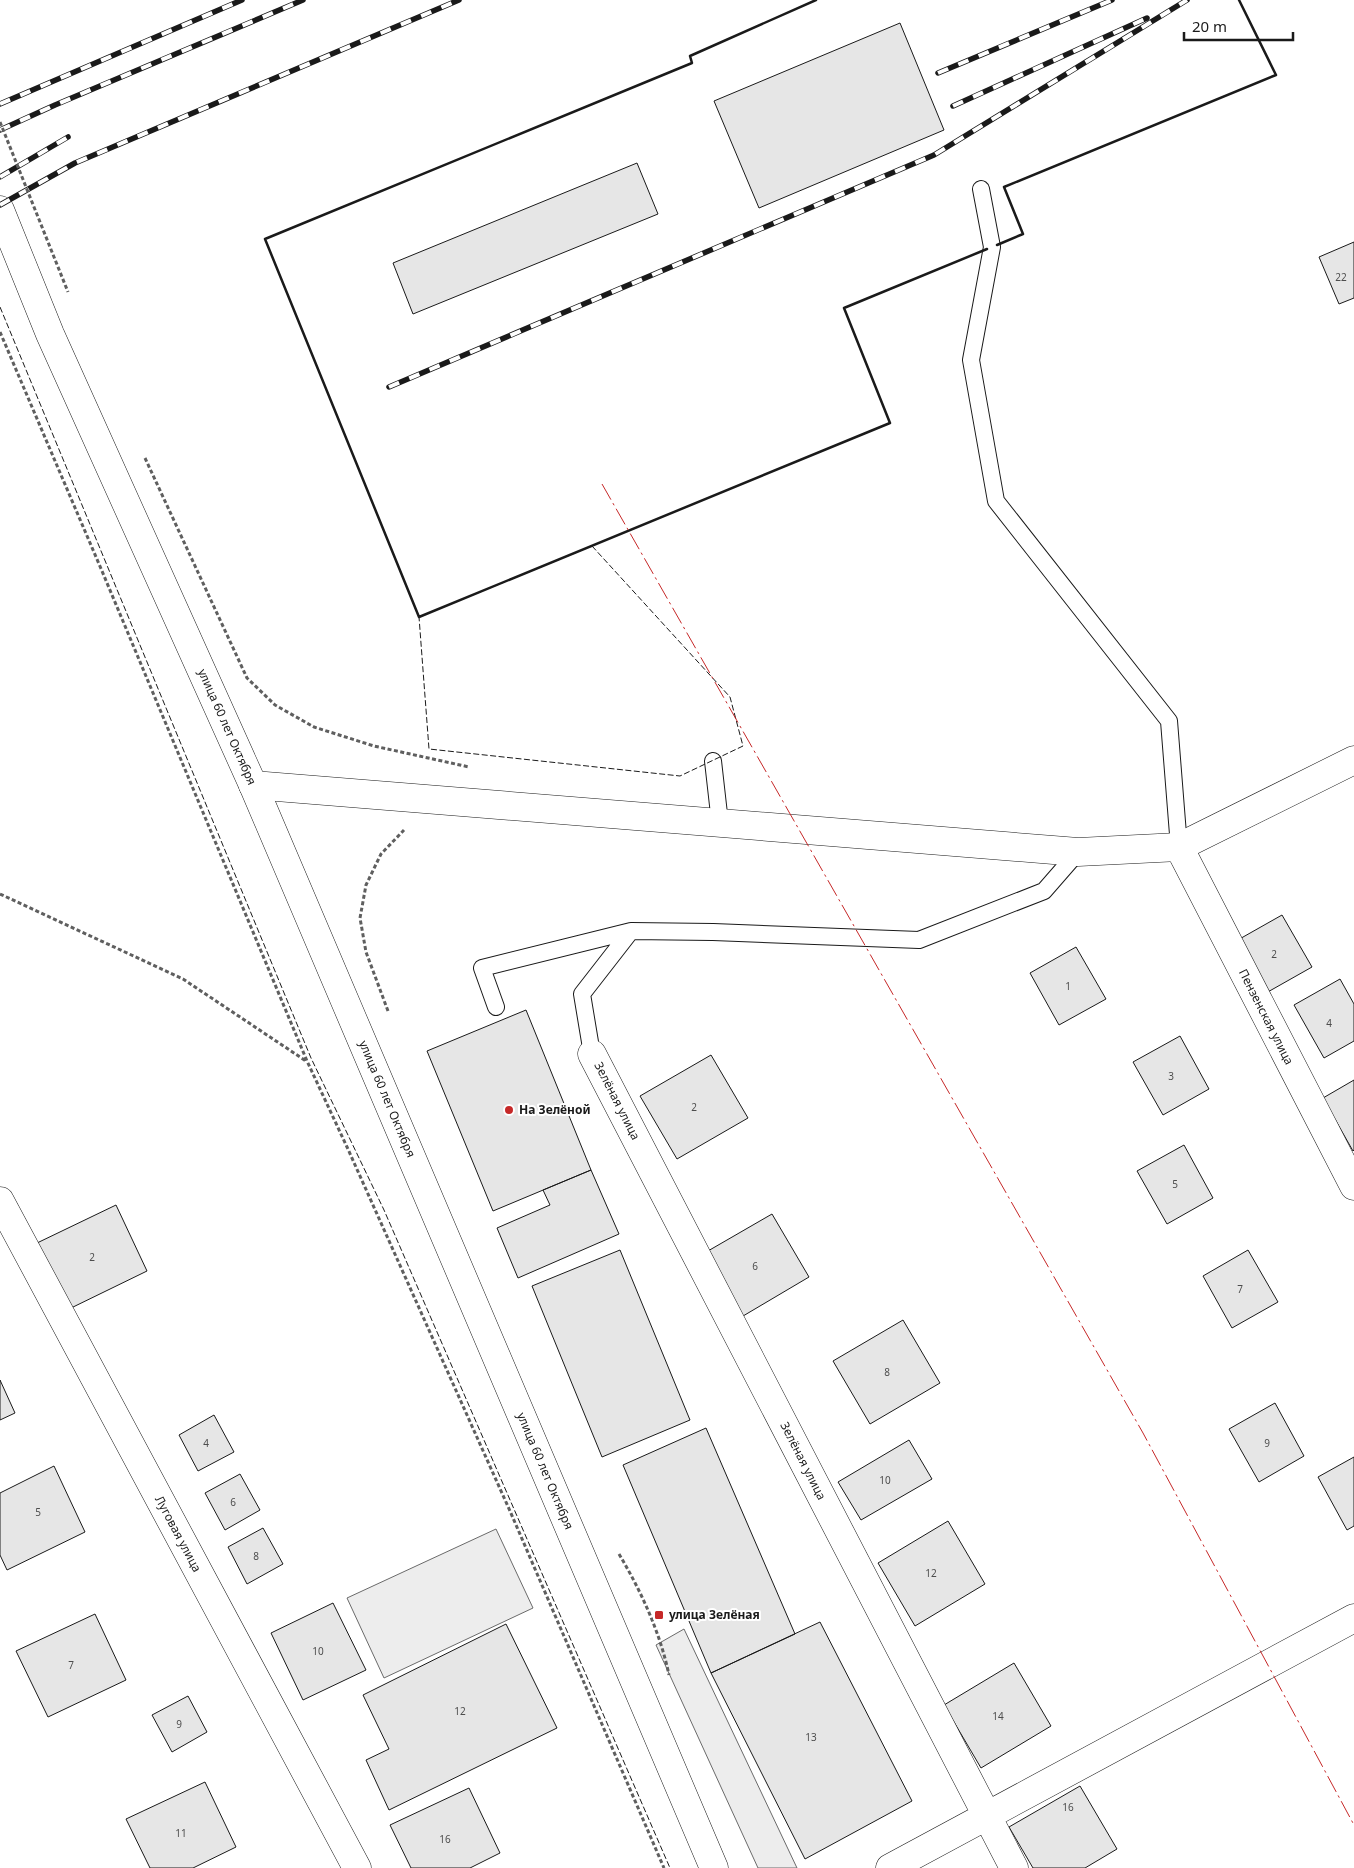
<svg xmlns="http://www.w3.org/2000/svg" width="1354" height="1868" font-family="'Noto Sans',sans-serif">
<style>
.built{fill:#ededed;stroke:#6a6a6a}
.building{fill:#e6e6e6;stroke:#1a1a1a}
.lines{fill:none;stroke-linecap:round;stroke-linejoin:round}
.lane-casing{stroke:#1a1a1a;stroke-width:18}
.street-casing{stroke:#1a1a1a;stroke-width:29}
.secondary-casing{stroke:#1a1a1a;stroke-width:29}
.primary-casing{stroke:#1a1a1a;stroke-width:29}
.path{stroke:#5f5f5f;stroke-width:3;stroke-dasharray:4 2.5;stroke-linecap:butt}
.lane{stroke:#fff;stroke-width:16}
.street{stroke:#fff;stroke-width:28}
.secondary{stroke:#fff;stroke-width:28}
.primary{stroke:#fff;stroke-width:28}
.rail-casing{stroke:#1a1a1a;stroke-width:5.5}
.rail{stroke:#fff;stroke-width:4;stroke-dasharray:11;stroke-linecap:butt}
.path-bridge{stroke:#5f5f5f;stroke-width:3;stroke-dasharray:4 2.5;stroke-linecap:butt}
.fence{stroke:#1a1a1a;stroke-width:1;stroke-dasharray:6 2.5;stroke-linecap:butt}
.wall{stroke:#1a1a1a;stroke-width:2.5}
.power{stroke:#c62828;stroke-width:1;stroke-dasharray:18 4 2.5 4;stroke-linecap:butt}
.poi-dot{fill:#c62828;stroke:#fff;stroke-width:2}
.labels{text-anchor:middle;stroke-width:4;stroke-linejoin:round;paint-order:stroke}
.number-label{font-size:10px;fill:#4d4d4d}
.street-label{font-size:12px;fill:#1a1a1a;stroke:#fff}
.poi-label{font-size:12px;font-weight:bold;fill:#1a1a1a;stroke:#fff;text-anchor:start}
</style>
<rect width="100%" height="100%" fill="#fff"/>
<path class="built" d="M 496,1529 L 533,1608 L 384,1678 L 347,1598 Z
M 684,1629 L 797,1868 L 758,1868 L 656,1645 Z"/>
<path class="building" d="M 900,23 L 944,130 L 759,208 L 714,101 Z
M 637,163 L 658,214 L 413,314 L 393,263 Z
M 1354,242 L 1354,298 L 1339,304 L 1319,257 Z
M 1282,915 L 1312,967 L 1266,993 L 1236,941 Z
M 1076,947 L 1106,999 L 1059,1025 L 1030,973 Z
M 1340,979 L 1354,1004 L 1354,1041 L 1324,1058 L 1294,1005 Z
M 526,1010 L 591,1170 L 493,1211 L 427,1051 Z
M 1180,1036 L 1209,1089 L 1163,1115 L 1133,1062 Z
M 711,1055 L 748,1118 L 677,1159 L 640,1096 Z
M 1354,1080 L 1354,1150 L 1353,1151 L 1323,1098 Z
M 1184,1145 L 1213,1198 L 1167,1224 L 1137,1171 Z
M 591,1170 L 619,1234 L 518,1278 L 497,1228 L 550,1205 L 543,1190 Z
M 116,1205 L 147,1271 L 69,1309 L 37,1243 Z
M 772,1214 L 809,1277 L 738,1319 L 701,1255 Z
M 620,1250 L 690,1420 L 602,1457 L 532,1286 Z
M 1248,1250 L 1278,1302 L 1232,1328 L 1203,1276 Z
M 903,1320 L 940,1383 L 870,1424 L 833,1361 Z
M 0,1380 L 15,1413 L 0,1420 Z
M 1275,1403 L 1304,1456 L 1259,1482 L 1229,1429 Z
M 214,1415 L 234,1452 L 198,1471 L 179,1435 Z
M 706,1428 L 795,1634 L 711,1673 L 623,1465 Z
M 909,1440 L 932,1479 L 861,1520 L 838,1482 Z
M 1354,1457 L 1354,1526 L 1347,1530 L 1318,1477 Z
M 54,1466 L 85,1532 L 7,1570 L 0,1555 L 0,1493 Z
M 240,1474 L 260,1510 L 225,1530 L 205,1493 Z
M 948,1521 L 985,1584 L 915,1626 L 878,1563 Z
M 263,1528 L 283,1564 L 247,1584 L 228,1547 Z
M 333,1603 L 366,1670 L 303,1700 L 271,1633 Z
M 95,1614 L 126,1680 L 48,1717 L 16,1651 Z
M 820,1622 L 912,1801 L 805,1859 L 711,1673 Z
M 506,1624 L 557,1728 L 389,1810 L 366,1760 L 389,1749 L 363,1695 Z
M 1014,1663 L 1051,1726 L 981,1768 L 944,1705 Z
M 188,1696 L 207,1732 L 172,1752 L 152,1715 Z
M 205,1782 L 236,1847 L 193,1868 L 150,1868 L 126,1819 Z
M 1080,1786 L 1117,1849 L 1085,1868 L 1033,1868 L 1009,1827 Z
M 469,1788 L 500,1853 L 470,1868 L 411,1868 L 390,1825 Z"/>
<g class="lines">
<g class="lane-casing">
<path id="lane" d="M 981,189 L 992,247 L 971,360 L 996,501 L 1169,721 L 1179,847
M 713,761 L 720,823
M 496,1007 L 482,968 L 631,931
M 592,1054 L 582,994 L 631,931 L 713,932 L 919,940 L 1044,891 L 1078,852"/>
</g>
<g class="street-casing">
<path id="street" d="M 1179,847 L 1354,1186
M 592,1054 L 1014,1868
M 0,1201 L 357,1868
M 890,1868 L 1354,1618"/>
</g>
<g class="secondary-casing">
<path id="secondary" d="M 253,785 L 1078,852 L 1179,847 L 1354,760"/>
</g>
<g class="primary-casing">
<path id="primary" d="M 0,210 L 50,334 L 253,785 L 714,1868"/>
</g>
<path class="path" d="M 0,332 L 102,571 L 307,1061 L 347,1147 L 510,1511 L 664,1868
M 145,458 L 247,678 L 275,705 L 314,727 L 374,746 L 469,767
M 0,894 L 183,979 L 306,1061
M 388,1011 L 366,952 L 360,918 L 366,885 L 381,854 L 404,830
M 619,1554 C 641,1591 660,1632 669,1675"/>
<use href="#lane" class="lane"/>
<use href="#street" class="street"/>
<use href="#secondary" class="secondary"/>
<use href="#primary" class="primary"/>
<g class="rail-casing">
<path id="rail" d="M 938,73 L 1112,0
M 0,104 L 242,0
M 953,106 L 1147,18
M 0,130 L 55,105 L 303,0
M 0,177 L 68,137
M 0,205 L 75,163 L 459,0
M 389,387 L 934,155 L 1187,0"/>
</g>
<use href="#rail" class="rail"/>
<path class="path-bridge" d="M 0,122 L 68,292"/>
<path class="fence" d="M 0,307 L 311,1058 L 384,1210 L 670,1868
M 592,546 L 730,697 L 743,746 L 680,776 L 429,749 L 419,617 Z"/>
<path class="wall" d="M 816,0 L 690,56 L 692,63 L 265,239 L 419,617 L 890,423 L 844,308 L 987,249
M 997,245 L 1023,234 L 1004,187 L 1276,75 L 1239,0"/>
<path class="power" d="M 602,484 L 1143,1433 L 1354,1825"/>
</g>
<g class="poi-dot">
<circle cx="509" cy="1110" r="5"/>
<rect x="654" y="1610" width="10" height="10" rx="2.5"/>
</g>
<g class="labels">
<g class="number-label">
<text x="1341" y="281">22</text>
<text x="1274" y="958">2</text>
<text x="1068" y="990">1</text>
<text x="1329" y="1027">4</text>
<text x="1171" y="1080">3</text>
<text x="694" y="1111">2</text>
<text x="1175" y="1188">5</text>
<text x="92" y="1261">2</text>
<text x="755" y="1270">6</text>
<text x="1240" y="1293">7</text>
<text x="887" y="1376">8</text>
<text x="206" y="1447">4</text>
<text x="1267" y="1447">9</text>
<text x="885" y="1484">10</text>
<text x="233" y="1506">6</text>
<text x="38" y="1516">5</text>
<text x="256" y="1560">8</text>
<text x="931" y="1577">12</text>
<text x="318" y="1655">10</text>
<text x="71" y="1669">7</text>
<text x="460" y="1715">12</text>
<text x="998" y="1720">14</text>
<text x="179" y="1728">9</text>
<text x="811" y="1741">13</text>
<text x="1068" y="1811">16</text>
<text x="181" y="1837">11</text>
<text x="445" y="1843">16</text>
</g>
<g class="street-label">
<text transform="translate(227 727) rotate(66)" y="4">улица 60 лет Октября</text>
<text transform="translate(1266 1017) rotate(63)" y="4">Пензенская улица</text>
<text transform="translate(387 1099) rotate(67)" y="4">улица 60 лет Октября</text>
<text transform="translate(617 1101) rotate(63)" y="4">Зелёная улица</text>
<text transform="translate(803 1461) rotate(63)" y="4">Зелёная улица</text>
<text transform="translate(545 1471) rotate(67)" y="4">улица 60 лет Октября</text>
<text transform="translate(178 1534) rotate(62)" y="4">Луговая улица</text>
</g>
<g class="poi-label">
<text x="519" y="1114">На Зелёной</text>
<text x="669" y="1619">улица Зелёная</text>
</g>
</g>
<path d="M1184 32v8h109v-8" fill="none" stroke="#1a1a1a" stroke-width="2.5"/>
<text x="1192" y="32" font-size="15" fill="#1a1a1a" stroke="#ffffff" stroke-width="4" paint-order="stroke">20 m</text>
</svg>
